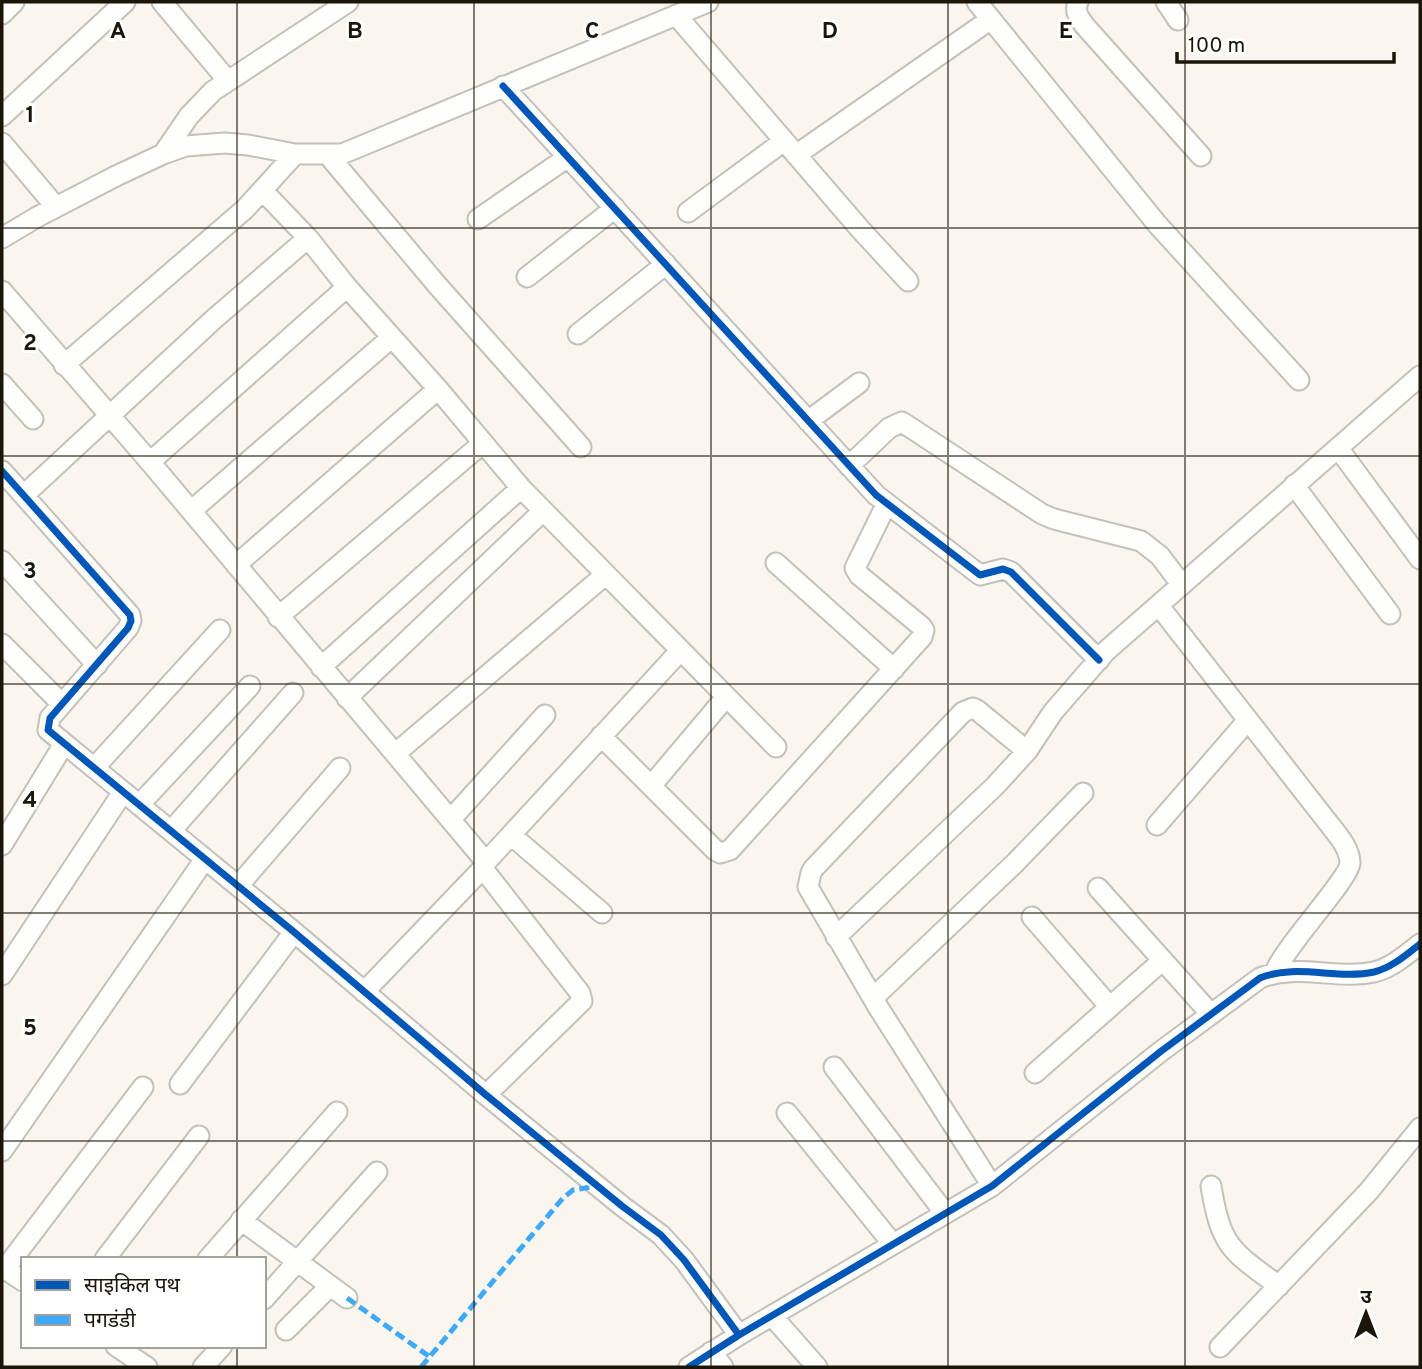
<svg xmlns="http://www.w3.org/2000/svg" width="1422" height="1369" font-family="Overpass,'Noto Sans Devanagari',sans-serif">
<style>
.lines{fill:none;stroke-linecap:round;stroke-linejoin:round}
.minor-casing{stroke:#c5c0b8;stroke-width:23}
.minor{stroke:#fefefd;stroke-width:19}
.quiet{stroke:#3fa9f5;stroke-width:5;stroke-dasharray:10 5;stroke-linecap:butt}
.cycleway-casing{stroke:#fff;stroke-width:11}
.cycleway{stroke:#0057b8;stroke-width:7}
.grid{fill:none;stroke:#1b150a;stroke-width:2;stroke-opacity:0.55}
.grid-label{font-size:23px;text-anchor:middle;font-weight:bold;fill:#1b150a;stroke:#fff;stroke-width:6;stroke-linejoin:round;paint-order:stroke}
</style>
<rect width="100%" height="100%" fill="#f9f5ef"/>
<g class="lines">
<g class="minor-casing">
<path id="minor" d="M 162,2 L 228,81
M 977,2 L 1157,224 L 1299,380
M 1078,2 C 1074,11 1079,18 1085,26 L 1201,156
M 1166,2 L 1178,20
M 2,14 L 14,2
M 676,15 L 860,229 L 908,281
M 503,86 L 876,495 L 980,575 L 1003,569 L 1011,572 L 1099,660
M 2,116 L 125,2
M 2,143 L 56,207
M 163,154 L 189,116 L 213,91 L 348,2
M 328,155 L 438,286 L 581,447
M 796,155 L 991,19
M 263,191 L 308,238 L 347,287 L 438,389 L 521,488 L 776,747
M 688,212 L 784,141
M 478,219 L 568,157
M 2,238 L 37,217 L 116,176 L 163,154 L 186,146 L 225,143 L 248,145 L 295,154 L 342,154 L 708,2
M 527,277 L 615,208
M 2,291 L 150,462 L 486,862
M 578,334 L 666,264
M 64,365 L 245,209 L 295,154
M 2,384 L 33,419
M 808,421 L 859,383
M 1338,448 L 1420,559
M 150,462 L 347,287
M 849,466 L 889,428 L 902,422 L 1042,514 L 1054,519 L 1141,541 L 1160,556 L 1181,584
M 2,471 L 130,615 L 131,621 L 128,628 L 50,718 L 48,730 L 294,932 L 486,1095 L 622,1206 L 661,1235 L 684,1260 L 739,1335
M 1294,485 L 1390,614
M 24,495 L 214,319 L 308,238
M 191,511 L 391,338
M 2,561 L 97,665
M 776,563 L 894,669
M 236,565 L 438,389
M 1159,606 L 1326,820 C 1335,832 1350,847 1350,863 C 1349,879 1286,945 1275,972
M 278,617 L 483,443
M 2,644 L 62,704
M 321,667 L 521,488
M 347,698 L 542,512
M 601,736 L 715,850 L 720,853 L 730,850 L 922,637 L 924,630 L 921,626 L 859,575 L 855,568 L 886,505
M 396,753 L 605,575
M 94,768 L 220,630
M 651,786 L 726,697
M 139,805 L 250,686
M 451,819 L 545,715
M 1157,825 L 1248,720
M 171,831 L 293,693
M 511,835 L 602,913
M 2,845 L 64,744
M 238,886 L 340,768
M 1098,888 L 1210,1013
M 1032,917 L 1110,1007
M 836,937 L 995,786 L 1027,751 L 1053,712 L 1106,651 L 1420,376
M 2,975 L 123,792
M 364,992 L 485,866
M 873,998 L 1014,864 L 1083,793
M 834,1067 L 944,1212
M 1035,1073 L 1163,960
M 180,1084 L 294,932
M 486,1095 L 582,1001 L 580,993 L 484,870 L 486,862 L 680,651
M 787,1113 L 892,1243
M 2,1151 L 205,859
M 992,1186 L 878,1007 L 808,887 L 811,873 L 814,868 L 963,712 L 973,708 L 977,710 L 1027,751
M 1211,1186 C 1221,1247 1231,1251 1279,1286
M 241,1220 L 347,1298
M 105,1259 L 199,1136
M 208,1259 L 337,1112
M 2,1267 L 23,1281
M 5,1269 L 143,1087
M 264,1299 L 377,1172
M 773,1317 L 817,1367
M 286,1330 L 330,1286
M 116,1346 L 147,1367
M 1220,1347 L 1369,1191 L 1420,1128
M 711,1352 L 723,1367
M 203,1367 L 222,1346
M 689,1367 L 739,1335 L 992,1186 L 1160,1052 L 1260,978 C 1297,963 1336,980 1374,972 C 1391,968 1406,955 1420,944"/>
</g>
<use href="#minor" class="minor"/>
<path class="quiet" d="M 347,1298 L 430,1357
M 421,1367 L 563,1198 L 573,1190 L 597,1186"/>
<g class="cycleway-casing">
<path id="cycleway" d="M 503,86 L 876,495 L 980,575 L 1003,569 L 1011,572 L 1099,660
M 2,471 L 130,615 L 131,621 L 128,628 L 50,718 L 48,730 L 294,932 L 486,1095 L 622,1206 L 661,1235 L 684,1260 L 739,1335
M 689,1367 L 739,1335 L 992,1186 L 1160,1052 L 1260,978 C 1297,963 1336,980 1374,972 C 1391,968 1406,955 1420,944"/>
</g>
<use href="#cycleway" class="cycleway"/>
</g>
<path class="grid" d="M 237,2 L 237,1259M 474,2 L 474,1367M 711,2 L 711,1367M 948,2 L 948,1367M 1185,2 L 1185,1367M 2,228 L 1420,228M 2,456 L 1420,456M 2,684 L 1420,684M 2,913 L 1420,913M 2,1141 L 1420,1141M 237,1346 L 237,1367"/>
<g class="grid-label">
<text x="118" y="38">A</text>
<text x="355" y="38">B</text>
<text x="592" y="38">C</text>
<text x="830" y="38">D</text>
<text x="1066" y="38">E</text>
<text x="30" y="122">1</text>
<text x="30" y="350">2</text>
<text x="30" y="578">3</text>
<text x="30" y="807">4</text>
<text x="30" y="1035">5</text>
</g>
<rect width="1422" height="1369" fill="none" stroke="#1b150a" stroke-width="7"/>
<rect x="21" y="1257" width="245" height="91" fill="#ffffff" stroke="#a4a19d" stroke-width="2"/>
<rect x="35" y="1280" width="35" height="10" fill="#0057b8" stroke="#a4a19d" stroke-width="2"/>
<text x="84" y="1292" font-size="21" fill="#1b150a">साइकिल पथ</text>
<rect x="35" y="1315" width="35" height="10" fill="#3fa9f5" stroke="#a4a19d" stroke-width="2"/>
<text x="84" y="1327" font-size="21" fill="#1b150a">पगडंडी</text>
<g transform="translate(1366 1313)" stroke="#ffffff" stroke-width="5" paint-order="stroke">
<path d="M0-5L12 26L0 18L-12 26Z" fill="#1b150a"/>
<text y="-10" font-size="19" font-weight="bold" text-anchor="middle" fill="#1b150a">उ</text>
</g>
<path d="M1177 52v10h217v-10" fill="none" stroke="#1b150a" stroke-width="3.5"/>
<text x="1188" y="52" font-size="21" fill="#1b150a" stroke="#ffffff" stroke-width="5" paint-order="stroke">100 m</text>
</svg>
